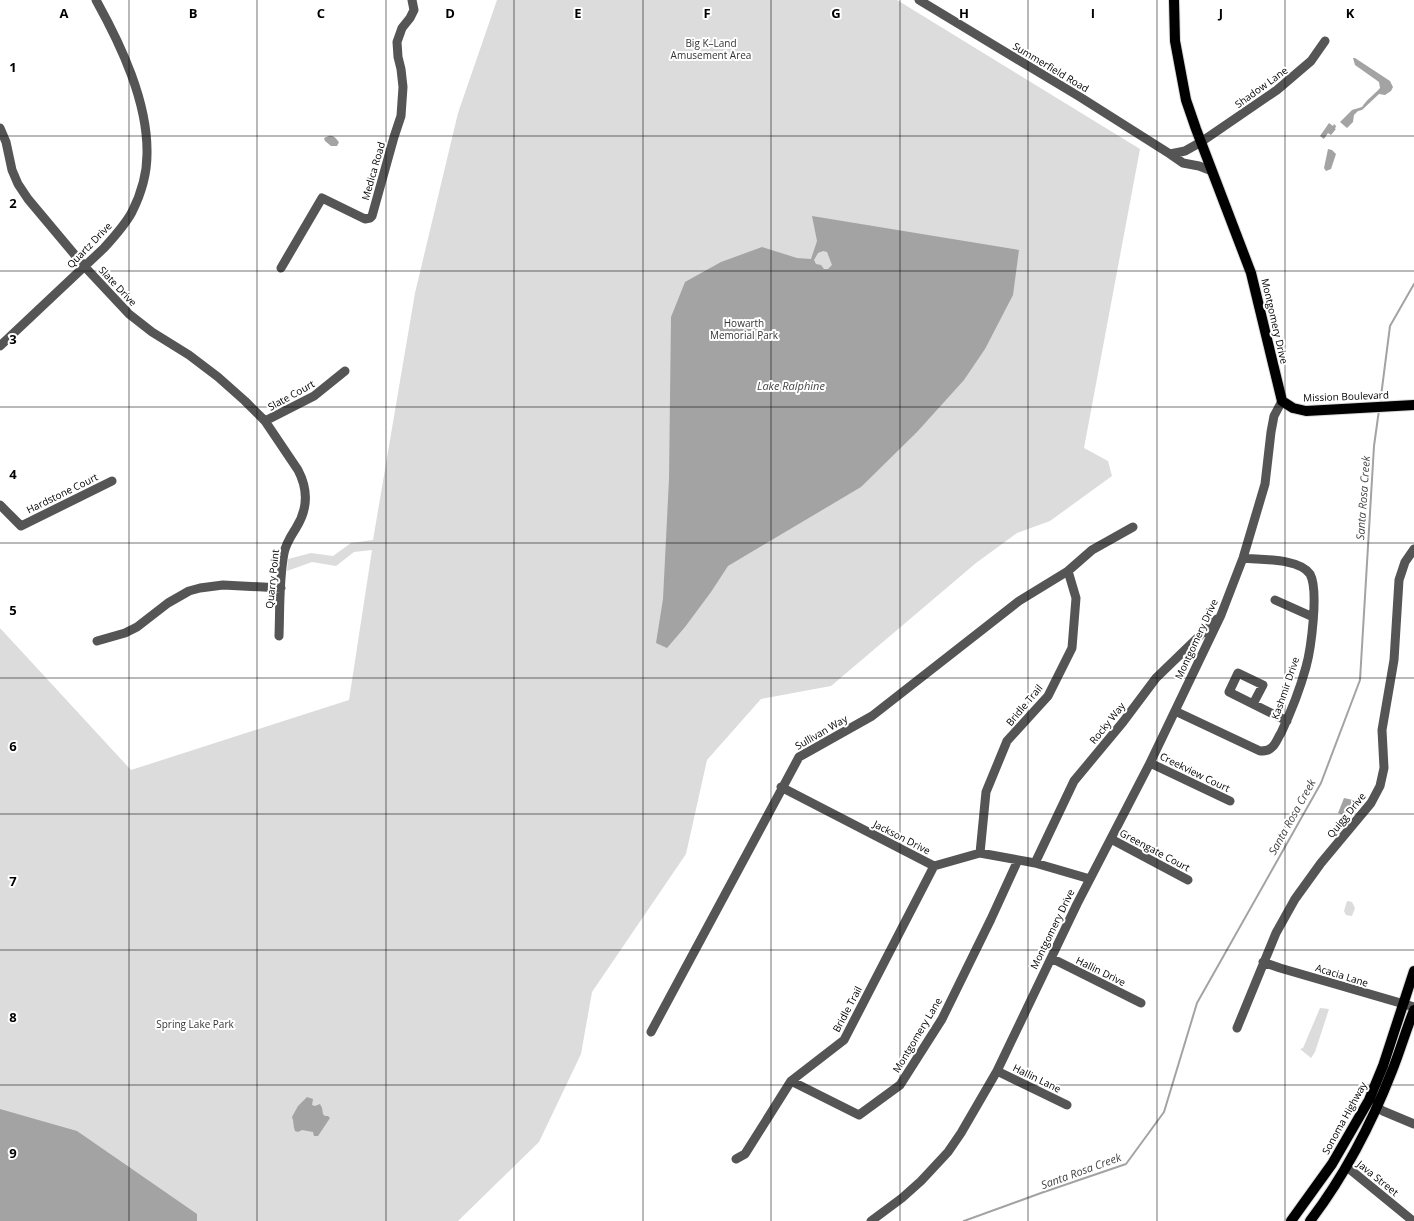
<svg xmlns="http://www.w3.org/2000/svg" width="1414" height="1221" font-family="'Open Sans',sans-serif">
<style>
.green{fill:#dcdcdc}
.water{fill:#a3a3a3;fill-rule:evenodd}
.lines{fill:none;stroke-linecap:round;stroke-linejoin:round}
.stream{stroke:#a3a3a3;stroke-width:2}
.major-casing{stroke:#dbdbdb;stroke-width:12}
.minor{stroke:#555;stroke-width:9}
.major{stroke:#000;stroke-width:10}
.grid{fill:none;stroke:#000;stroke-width:1;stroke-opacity:0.55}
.labels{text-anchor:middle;stroke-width:4;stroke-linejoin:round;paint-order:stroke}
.park-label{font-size:10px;fill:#333;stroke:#fff}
.street-label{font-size:10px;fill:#000;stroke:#fff}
.water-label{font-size:11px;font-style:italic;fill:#444;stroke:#fff}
.grid-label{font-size:13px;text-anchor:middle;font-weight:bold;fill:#000;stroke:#fff;stroke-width:4;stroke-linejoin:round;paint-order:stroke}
</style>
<rect width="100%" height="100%" fill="#fff"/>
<path class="green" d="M 497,0 L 897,0 L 1140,149 L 1084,448 L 1108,461 L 1112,476 L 1050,521 L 1017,533 L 976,563 L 831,686 L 761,699 L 707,760 L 686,854 L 592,992 L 581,1054 L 539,1142 L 458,1221 L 0,1221 L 0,628 L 131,770 L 349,700 L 372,550 L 354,552 L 336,566 L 312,562 L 287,571 L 288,559 L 311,553 L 333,556 L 351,543 L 373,540 L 415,293 L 458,113 Z
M 1347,901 L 1352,902 L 1355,908 L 1352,916 L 1346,915 L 1344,911 Z
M 1320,1008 L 1329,1009 L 1315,1052 L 1311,1058 L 1300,1049 L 1303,1048 Z"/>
<path class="water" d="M 1353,58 L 1355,58 L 1390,81 L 1393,87 L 1391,91 L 1385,95 L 1379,94 L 1362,110 L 1358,111 L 1354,115 L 1353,122 L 1347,128 L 1340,122 L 1352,110 L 1362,107 C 1367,99 1374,95 1380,88 L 1379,82 L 1355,65 Z
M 1329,123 L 1333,126 L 1334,124 L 1336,126 L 1335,129 L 1336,129 L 1331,135 L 1328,133 L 1324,139 L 1320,136 Z
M 329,136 C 334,135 336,139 339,142 L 337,146 L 331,146 L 325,141 L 324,138 Z
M 1328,149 L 1332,150 L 1336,154 L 1331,169 L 1326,171 L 1324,168 Z
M 812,216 L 1019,250 L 1013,295 L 985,349 L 964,380 L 917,432 L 861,487 L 728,566 L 711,592 L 685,627 L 667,648 L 656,643 L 663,599 L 669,479 L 671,317 L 685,282 L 721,262 L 762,247 L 797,258 L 811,259 L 817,241 ZM 823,251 L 827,252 L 832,265 L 828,269 L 824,269 L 821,265 L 816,264 L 814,260 L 818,253 Z
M 1344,798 L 1353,800 C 1351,806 1347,809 1345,815 L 1338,813 Z
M 307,1097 L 313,1099 L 312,1105 L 315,1106 L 320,1104 L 322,1108 L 323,1114 L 325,1116 L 328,1116 L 330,1118 L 318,1136 L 314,1136 L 313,1132 L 302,1130 L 298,1132 L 295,1131 C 293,1126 294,1122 292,1117 L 298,1106 Z
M 0,1109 L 77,1131 L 197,1214 L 197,1221 L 0,1221 Z"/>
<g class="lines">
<path class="stream" d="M 1380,404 L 1390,326 L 1414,284
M 964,1221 L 1041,1193 L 1126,1164 L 1164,1112 L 1197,1003 L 1321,783 L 1360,680 L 1374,446 L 1379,410"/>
<g class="major-casing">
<path id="major" d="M 1174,0 L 1175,41 L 1186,100 L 1196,129 L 1251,273 L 1282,401 L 1293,408 L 1306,411 L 1414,405
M 1291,1221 L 1332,1164 L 1369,1100 L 1383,1066 L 1414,971
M 1310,1221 C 1345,1175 1371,1125 1392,1071 C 1400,1051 1406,1030 1414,1010"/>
</g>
<path class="minor" d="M 919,0 L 1080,97 L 1170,154 L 1183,163 L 1199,166 L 1212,171
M 0,128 L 6,142 L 12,170 L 18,184 L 28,199 L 85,267 L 129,314 L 152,332 L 189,355 L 218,377 L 245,401 L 265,421 L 298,470 C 308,489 308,509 296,528 C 291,536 286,543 284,553 C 279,579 280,608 279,636
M 1170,154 L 1185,151 L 1201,142 L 1277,90 L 1311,61 L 1325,41
M 281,268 L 322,198 L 365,219 L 370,218 L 372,216 L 394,137 L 401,116 L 403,87 L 401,69 L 398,57 L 397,42 L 402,28 L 410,18 L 414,10 L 412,0
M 0,346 L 104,248 C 114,237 125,225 132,212 C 141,194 147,174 147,154 C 148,102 121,45 96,0
M 265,421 L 314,396 L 345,371
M 0,505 L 21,526 L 112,481
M 1275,600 L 1313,617
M 97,641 L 125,633 L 137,627 L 168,603 L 189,591 L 200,588 L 223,585 L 281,588
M 1253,704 L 1263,685 L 1238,673 L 1229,692 L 1287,721
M 1175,711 L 1260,751 C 1264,751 1268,751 1271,748 C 1276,745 1278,737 1281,733 C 1291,712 1300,689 1306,667 C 1311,649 1319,590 1310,574 C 1299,558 1261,560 1243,558
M 1150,763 L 1230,801
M 781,787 L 934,866 L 980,853 L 1035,863 L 1090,879
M 1111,839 L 1188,880
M 980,853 L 986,792 L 1007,741 L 1048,696 L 1072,648 L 1076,598 L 1068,571
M 1035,863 L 1074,781 L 1123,722 L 1156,678 L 1217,619
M 1051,958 L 1141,1003
M 1263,962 L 1280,968 L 1414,1007
M 1237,1028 L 1276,933 L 1295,899 L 1321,863 L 1371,803 L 1380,786 L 1384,768 L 1382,730 L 1394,660 L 1399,580 L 1405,562 L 1414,549
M 651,1032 L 799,757 L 872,716 L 1019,601 L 1068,571 L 1092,550 L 1133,527
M 997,1071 L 1067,1105
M 791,1081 L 859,1115 L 900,1085 L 942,1019 L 991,919 L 1018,860
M 1377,1107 L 1383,1111 L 1414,1124
M 736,1159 L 745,1154 L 791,1081 L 844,1040 L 934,866
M 1347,1167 L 1413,1221
M 871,1221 L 902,1198 L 921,1181 L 948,1152 L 961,1133 L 997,1071 L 1077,904 L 1150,763 L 1221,615 L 1243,558 L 1257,511 L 1265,484 L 1271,432 L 1274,416 L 1282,401"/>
<use href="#major" class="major"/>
</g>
<path class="grid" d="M 129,0 L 129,1221M 257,0 L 257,1221M 386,0 L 386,1221M 514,0 L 514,1221M 643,0 L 643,1221M 771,0 L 771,1221M 900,0 L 900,1221M 1028,0 L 1028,1221M 1157,0 L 1157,1221M 1285,0 L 1285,1221M 0,136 L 1414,136M 0,271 L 1414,271M 0,407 L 1414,407M 0,543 L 1414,543M 0,678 L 1414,678M 0,814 L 1414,814M 0,950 L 1414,950M 0,1085 L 1414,1085"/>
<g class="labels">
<g class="park-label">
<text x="711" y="47">Big K–Land<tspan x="711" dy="12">Amusement Area</tspan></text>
<text x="744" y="327">Howarth<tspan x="744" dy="12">Memorial Park</tspan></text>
<text x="195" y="1028">Spring Lake Park</text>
</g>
<g class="street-label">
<text transform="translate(1051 67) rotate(31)" y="4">Summerfield Road</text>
<text transform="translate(1261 87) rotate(-36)" y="4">Shadow Lane</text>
<text transform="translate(373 171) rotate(-74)" y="4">Medica Road</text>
<text transform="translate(89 245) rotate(-46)" y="4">Quartz Drive</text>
<text transform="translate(118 286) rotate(47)" y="4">Slate Drive</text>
<text transform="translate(1275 321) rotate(77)" y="4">Montgomery Drive</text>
<text transform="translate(291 395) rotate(-29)" y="4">Slate Court</text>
<text transform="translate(1346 396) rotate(-2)" y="4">Mission Boulevard</text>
<text transform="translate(62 493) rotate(-26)" y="4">Hardstone Court</text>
<text transform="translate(272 579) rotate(-84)" y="4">Quarry Point</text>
<text transform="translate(1196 639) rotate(-65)" y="4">Montgomery Drive</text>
<text transform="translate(1285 688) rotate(-71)" y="4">Kashmir Drive</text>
<text transform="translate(1024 705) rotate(-50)" y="4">Bridle Trail</text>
<text transform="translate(1107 723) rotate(-51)" y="4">Rocky Way</text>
<text transform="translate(821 732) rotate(-30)" y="4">Sullivan Way</text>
<text transform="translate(1195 772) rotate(26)" y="4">Creekview Court</text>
<text transform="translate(1346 815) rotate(-51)" y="4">Quigg Drive</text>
<text transform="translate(902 837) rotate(27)" y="4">Jackson Drive</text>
<text transform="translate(1155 850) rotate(28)" y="4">Greengate Court</text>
<text transform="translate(1052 929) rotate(-64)" y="4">Montgomery Drive</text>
<text transform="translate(1101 971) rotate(26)" y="4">Hallin Drive</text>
<text transform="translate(1342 975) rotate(17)" y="4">Acacia Lane</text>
<text transform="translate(847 1009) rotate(-62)" y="4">Bridle Trail</text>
<text transform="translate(917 1035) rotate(-59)" y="4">Montgomery Lane</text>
<text transform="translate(1037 1078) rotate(26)" y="4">Hallin Lane</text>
<text transform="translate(1344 1118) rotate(-61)" y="4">Sonoma Highway</text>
<text transform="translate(1378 1178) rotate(39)" y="4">Java Street</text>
</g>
<g class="water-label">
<text x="791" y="390">Lake Ralphine</text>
<text transform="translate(1363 498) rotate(-86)" y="4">Santa Rosa Creek</text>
<text transform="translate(1292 817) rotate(-61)" y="4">Santa Rosa Creek</text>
<text transform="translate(1081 1171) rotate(-20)" y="4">Santa Rosa Creek</text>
</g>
</g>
<g class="grid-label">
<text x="64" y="18">A</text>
<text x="193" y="18">B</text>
<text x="321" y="18">C</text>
<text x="450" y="18">D</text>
<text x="578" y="18">E</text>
<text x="707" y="18">F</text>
<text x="836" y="18">G</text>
<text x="964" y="18">H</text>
<text x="1093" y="18">I</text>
<text x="1221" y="18">J</text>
<text x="1350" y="18">K</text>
<text x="13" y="72">1</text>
<text x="13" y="208">2</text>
<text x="13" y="344">3</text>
<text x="13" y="479">4</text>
<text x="13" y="615">5</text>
<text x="13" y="751">6</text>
<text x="13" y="886">7</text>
<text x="13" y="1022">8</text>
<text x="13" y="1158">9</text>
</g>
</svg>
